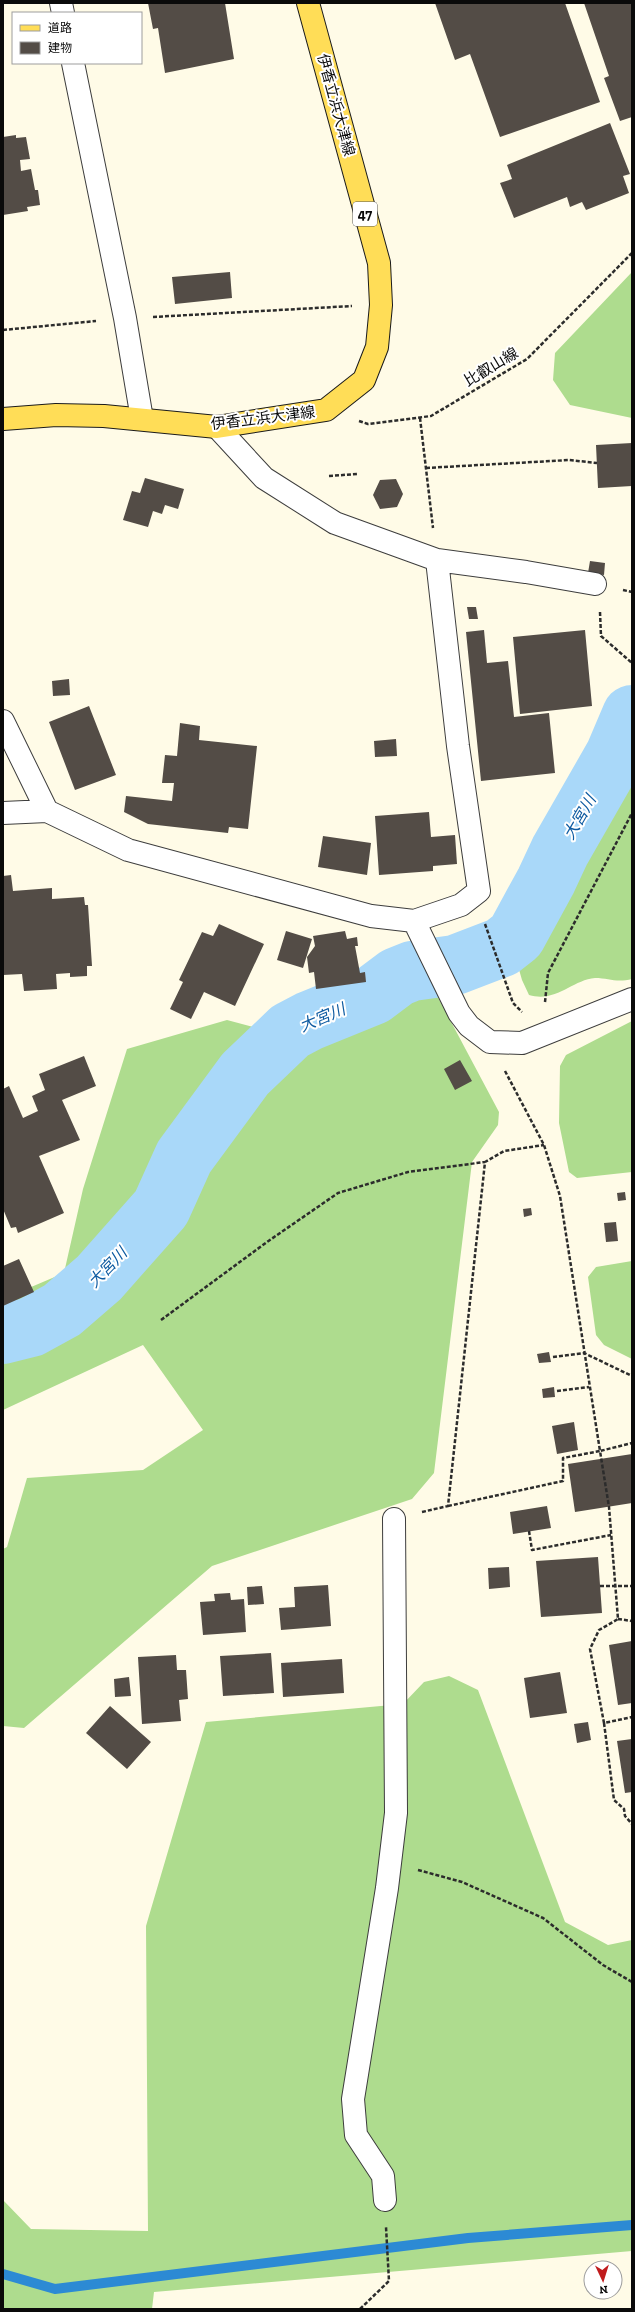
<svg xmlns="http://www.w3.org/2000/svg" width="635" height="2312" font-family="'Zilla Slab','Noto Sans JP',serif">
<style>
.forest{fill:#aedc8e}
.lines{fill:none;stroke-linecap:round;stroke-linejoin:round}
.stream{stroke:#2c8ad4;stroke-width:10}
.river{stroke:#a9d8f9;stroke-width:60}
.building{fill:#534c46}
.minor-casing{stroke:#3d3d3d;stroke-width:24}
.major-casing{stroke:#1b1b1b;stroke-width:24}
.path{stroke:#2c2c2c;stroke-width:2.5;stroke-dasharray:4 2;stroke-linecap:butt}
.minor{stroke:#fff;stroke-width:22}
.major{stroke:#ffdd57;stroke-width:22}
.labels{text-anchor:middle;stroke-width:4;stroke-linejoin:round;paint-order:stroke}
.shield{fill:#fff;stroke:#545454;stroke-width:1}
.shield-label{font-size:14px;font-weight:bold;fill:#0a0a0a}
.street-label{font-size:15px;fill:#0a0a0a;stroke:#fff}
.water-label{font-size:16px;font-style:italic;fill:#0e5ba1;stroke:#fff}
</style>
<rect width="100%" height="100%" fill="#fffbe7"/>
<path class="forest" d="M 632,272 L 632,418 L 570,405 L 553,380 L 555,353 Z
M 632,750 L 632,979 C 616,983 609,978 595,978 C 572,980 556,1003 529,995 L 522,980 L 518,966 L 521,957 L 545,926 L 569,883 L 575,853 L 583,832 L 624,772 Z
M 418,981 L 432,986 L 499,1112 L 498,1125 L 472,1162 L 434,1473 L 412,1499 L 212,1566 L 24,1728 L 3,1726 L 3,1549 L 7,1547 L 27,1478 L 143,1470 L 203,1430 L 143,1345 L 3,1410 L 3,1299 L 64,1273 L 83,1189 L 127,1049 L 227,1020 L 301,1040 L 362,1014 L 391,995 Z
M 632,1021 L 632,1172 L 577,1178 L 569,1172 L 559,1123 L 560,1066 L 566,1055 Z
M 632,1261 L 632,1359 L 604,1345 L 596,1335 L 588,1277 L 596,1267 Z
M 449,1676 L 478,1690 L 565,1922 L 608,1945 L 632,1940 L 632,2251 L 154,2292 L 152,2309 L 3,2309 L 3,2200 L 31,2229 L 148,2231 L 146,1926 L 206,1722 L 403,1704 L 424,1682 Z"/>
<g class="lines">
<path class="stream" d="M 3,2274 L 55,2289 L 468,2238 L 632,2225"/>
<path class="river" d="M 3,1334 L 31,1327 L 62,1310 L 99,1278 L 161,1208 L 184,1157 L 245,1074 L 290,1031 L 309,1021 L 373,995 L 397,977 L 412,971 L 455,965 L 502,947 L 516,936 L 546,881 L 560,851 L 615,755 L 632,715"/>
</g>
<path class="building" d="M 148,3 L 225,3 L 234,59 L 165,73 L 158,28 L 153,29 Z
M 435,3 L 565,3 L 600,102 L 500,137 L 470,54 L 455,60 Z
M 584,3 L 632,3 L 632,117 L 620,121 L 604,78 L 609,76 Z
M 610,123 L 630,174 L 623,176 L 629,193 L 586,210 L 582,202 L 570,207 L 567,197 L 514,218 L 500,183 L 512,179 L 507,165 Z
M 16,135 L 16,138 L 26,137 L 30,159 L 20,160 L 21,171 L 31,169 L 35,190 L 38,190 L 40,205 L 27,207 L 28,211 L 3,215 L 3,137 Z
M 230,272 L 232,298 L 175,304 L 172,277 Z
M 632,443 L 632,486 L 598,488 L 596,445 Z
M 145,478 L 184,489 L 178,509 L 165,505 L 162,514 L 153,511 L 148,527 L 123,520 L 132,491 L 140,493 Z
M 396,479 L 403,494 L 397,507 L 380,509 L 373,495 L 380,480 Z
M 590,561 L 605,563 L 604,575 L 588,573 Z
M 467,607 L 476,607 L 478,619 L 469,619 Z
M 484,630 L 487,663 L 508,661 L 514,717 L 549,713 L 555,773 L 481,781 L 466,632 Z
M 585,630 L 592,706 L 520,714 L 513,637 Z
M 69,679 L 70,695 L 53,696 L 52,681 Z
M 89,706 L 116,775 L 75,790 L 49,722 Z
M 180,723 L 200,726 L 199,740 L 257,746 L 248,829 L 229,827 L 228,833 L 148,824 L 124,812 L 126,796 L 172,801 L 174,783 L 162,783 L 165,755 L 177,756 Z
M 396,739 L 397,756 L 375,757 L 374,741 Z
M 429,812 L 431,837 L 455,835 L 457,864 L 433,866 L 433,871 L 379,875 L 375,816 Z
M 323,836 L 371,843 L 367,875 L 318,867 Z
M 11,875 L 13,891 L 52,888 L 52,899 L 84,897 L 85,905 L 88,905 L 92,966 L 87,966 L 87,976 L 70,977 L 70,973 L 56,974 L 57,989 L 24,991 L 22,974 L 3,975 L 3,876 Z
M 219,924 L 264,944 L 235,1006 L 204,992 L 191,1019 L 170,1009 L 183,982 L 179,980 L 202,932 L 213,936 Z
M 286,931 L 312,939 L 303,968 L 277,960 Z
M 345,931 L 347,939 L 357,937 L 358,946 L 355,946 L 360,973 L 365,972 L 366,982 L 316,989 L 314,972 L 309,973 L 307,957 L 315,946 L 313,936 Z
M 84,1056 L 96,1086 L 62,1100 L 80,1140 L 39,1156 L 64,1213 L 18,1233 L 16,1227 L 11,1228 L 3,1209 L 3,1089 L 9,1086 L 23,1118 L 38,1111 L 32,1096 L 45,1090 L 39,1074 Z
M 460,1060 L 472,1081 L 455,1090 L 444,1069 Z
M 625,1192 L 626,1200 L 618,1201 L 617,1193 Z
M 531,1208 L 532,1215 L 524,1217 L 523,1209 Z
M 616,1222 L 618,1241 L 606,1242 L 604,1223 Z
M 19,1259 L 34,1292 L 3,1306 L 3,1266 Z
M 549,1352 L 551,1362 L 539,1363 L 537,1354 Z
M 554,1387 L 555,1397 L 543,1398 L 542,1389 Z
M 574,1422 L 578,1450 L 557,1454 L 552,1426 Z
M 632,1454 L 632,1503 L 575,1512 L 568,1464 Z
M 547,1506 L 551,1528 L 513,1534 L 510,1512 Z
M 598,1557 L 602,1613 L 541,1617 L 536,1561 Z
M 509,1567 L 510,1587 L 489,1589 L 488,1568 Z
M 328,1585 L 331,1626 L 281,1630 L 279,1608 L 295,1607 L 294,1587 Z
M 262,1586 L 264,1604 L 248,1605 L 247,1587 Z
M 230,1593 L 231,1600 L 244,1599 L 246,1632 L 203,1635 L 200,1602 L 215,1601 L 214,1594 Z
M 632,1641 L 632,1703 L 618,1705 L 609,1645 Z
M 271,1653 L 274,1693 L 223,1696 L 220,1656 Z
M 176,1655 L 177,1670 L 186,1670 L 188,1699 L 179,1700 L 181,1721 L 142,1724 L 138,1657 Z
M 342,1659 L 344,1693 L 283,1697 L 281,1663 Z
M 560,1672 L 567,1713 L 530,1718 L 524,1678 Z
M 129,1677 L 131,1696 L 115,1697 L 114,1679 Z
M 110,1706 L 151,1742 L 127,1769 L 86,1733 Z
M 588,1722 L 591,1740 L 577,1743 L 574,1724 Z
M 632,1739 L 632,1792 L 625,1793 L 617,1741 Z"/>
<g class="lines">
<g class="minor-casing">
<path id="minor" d="M 61,3 L 63,13
M 73,63 L 125,318 L 142,419
M 217,427 L 264,478 L 335,523 L 437,560 L 526,572 L 595,584
M 3,721 L 47,811
M 3,813 L 47,811 L 128,850 L 371,916 L 414,921 L 461,905 L 479,891 L 458,746 L 437,560
M 414,921 L 459,1013 L 469,1026 L 490,1042 L 522,1043 L 632,999
M 385,2200 L 383,2176 L 356,2135 L 353,2099 L 387,1888 L 396,1813 L 394,1519"/>
</g>
<g class="major-casing">
<path id="major" d="M 3,419 L 56,415 L 104,416 L 217,427 L 326,410 L 364,380 L 377,347 L 381,305 L 379,263 L 308,3"/>
</g>
<path class="path" d="M 153,317 L 352,306
M 3,330 L 96,321
M 420,418 L 433,528
M 359,421 L 368,424 L 431,416 L 527,359 L 632,253
M 426,468 L 569,460 L 597,463
M 329,476 L 357,474
M 623,590 L 632,592
M 600,612 L 601,636 L 632,663
M 485,924 L 513,1003 L 522,1012
M 545,1002 L 548,973 L 632,813
M 505,1071 L 544,1145 L 560,1196 L 600,1451 L 632,1443
M 161,1320 L 267,1242 L 338,1193 L 408,1172 L 485,1162
M 553,1357 L 584,1353 L 632,1376
M 557,1391 L 589,1387
M 448,1506 L 563,1481 L 563,1458 L 600,1451 L 609,1507 L 618,1619 L 599,1630 L 590,1649 L 604,1723 L 632,1717
M 422,1512 L 448,1506 L 485,1162 L 504,1151 L 544,1145
M 529,1531 L 532,1550 L 611,1535
M 600,1586 L 632,1586
M 618,1619 L 632,1621
M 604,1723 L 614,1800 L 624,1809 L 625,1816 L 632,1824
M 418,1870 L 462,1882 L 543,1918 L 603,1965 L 632,1982
M 360,2309 L 389,2281 L 386,2227"/>
<use href="#minor" class="minor"/>
<use href="#major" class="major"/>
</g>
<g class="labels">
<rect class="shield" x="353" y="202" width="24" height="24" rx="3"/>
<g class="shield-label">
<text x="365" y="219">47</text>
</g>
<g class="street-label">
<text transform="translate(336 105) rotate(75)" y="5">伊香立浜大津線</text>
<text transform="translate(491 367) rotate(-31)" y="5">比叡山線</text>
<text transform="translate(263 418) rotate(-7)" y="5">伊香立浜大津線</text>
</g>
<g class="water-label">
<text transform="translate(579 817) rotate(-60)" y="6">大宮川</text>
<text transform="translate(322 1017) rotate(-23)" y="6">大宮川</text>
<text transform="translate(107 1267) rotate(-46)" y="6">大宮川</text>
</g>
</g>
<rect width="635" height="2312" fill="none" stroke="#0a0a0a" stroke-width="8"/>
<rect x="12" y="12" width="130" height="52" fill="#ffffff" stroke="#9d9d9d"/>
<rect x="20" y="25" width="20" height="6" fill="#ffdd57" stroke="#9d9d9d"/>
<text x="48" y="32" font-size="12" fill="#0a0a0a">道路</text>
<rect x="20" y="42" width="20" height="12" fill="#534c46" stroke="#9d9d9d"/>
<text x="48" y="52" font-size="12" fill="#0a0a0a">建物</text>
<g transform="translate(603 2280) rotate(176)"><circle r="19" fill="#ffffff" stroke="#9d9d9d"/>
<path d="M0-3L7 15L0 10L-7 15Z" fill="#c01c1d"/>
<text y="-6" font-size="11" font-weight="bold" text-anchor="middle" fill="#0a0a0a">N</text>
</g>
</svg>
